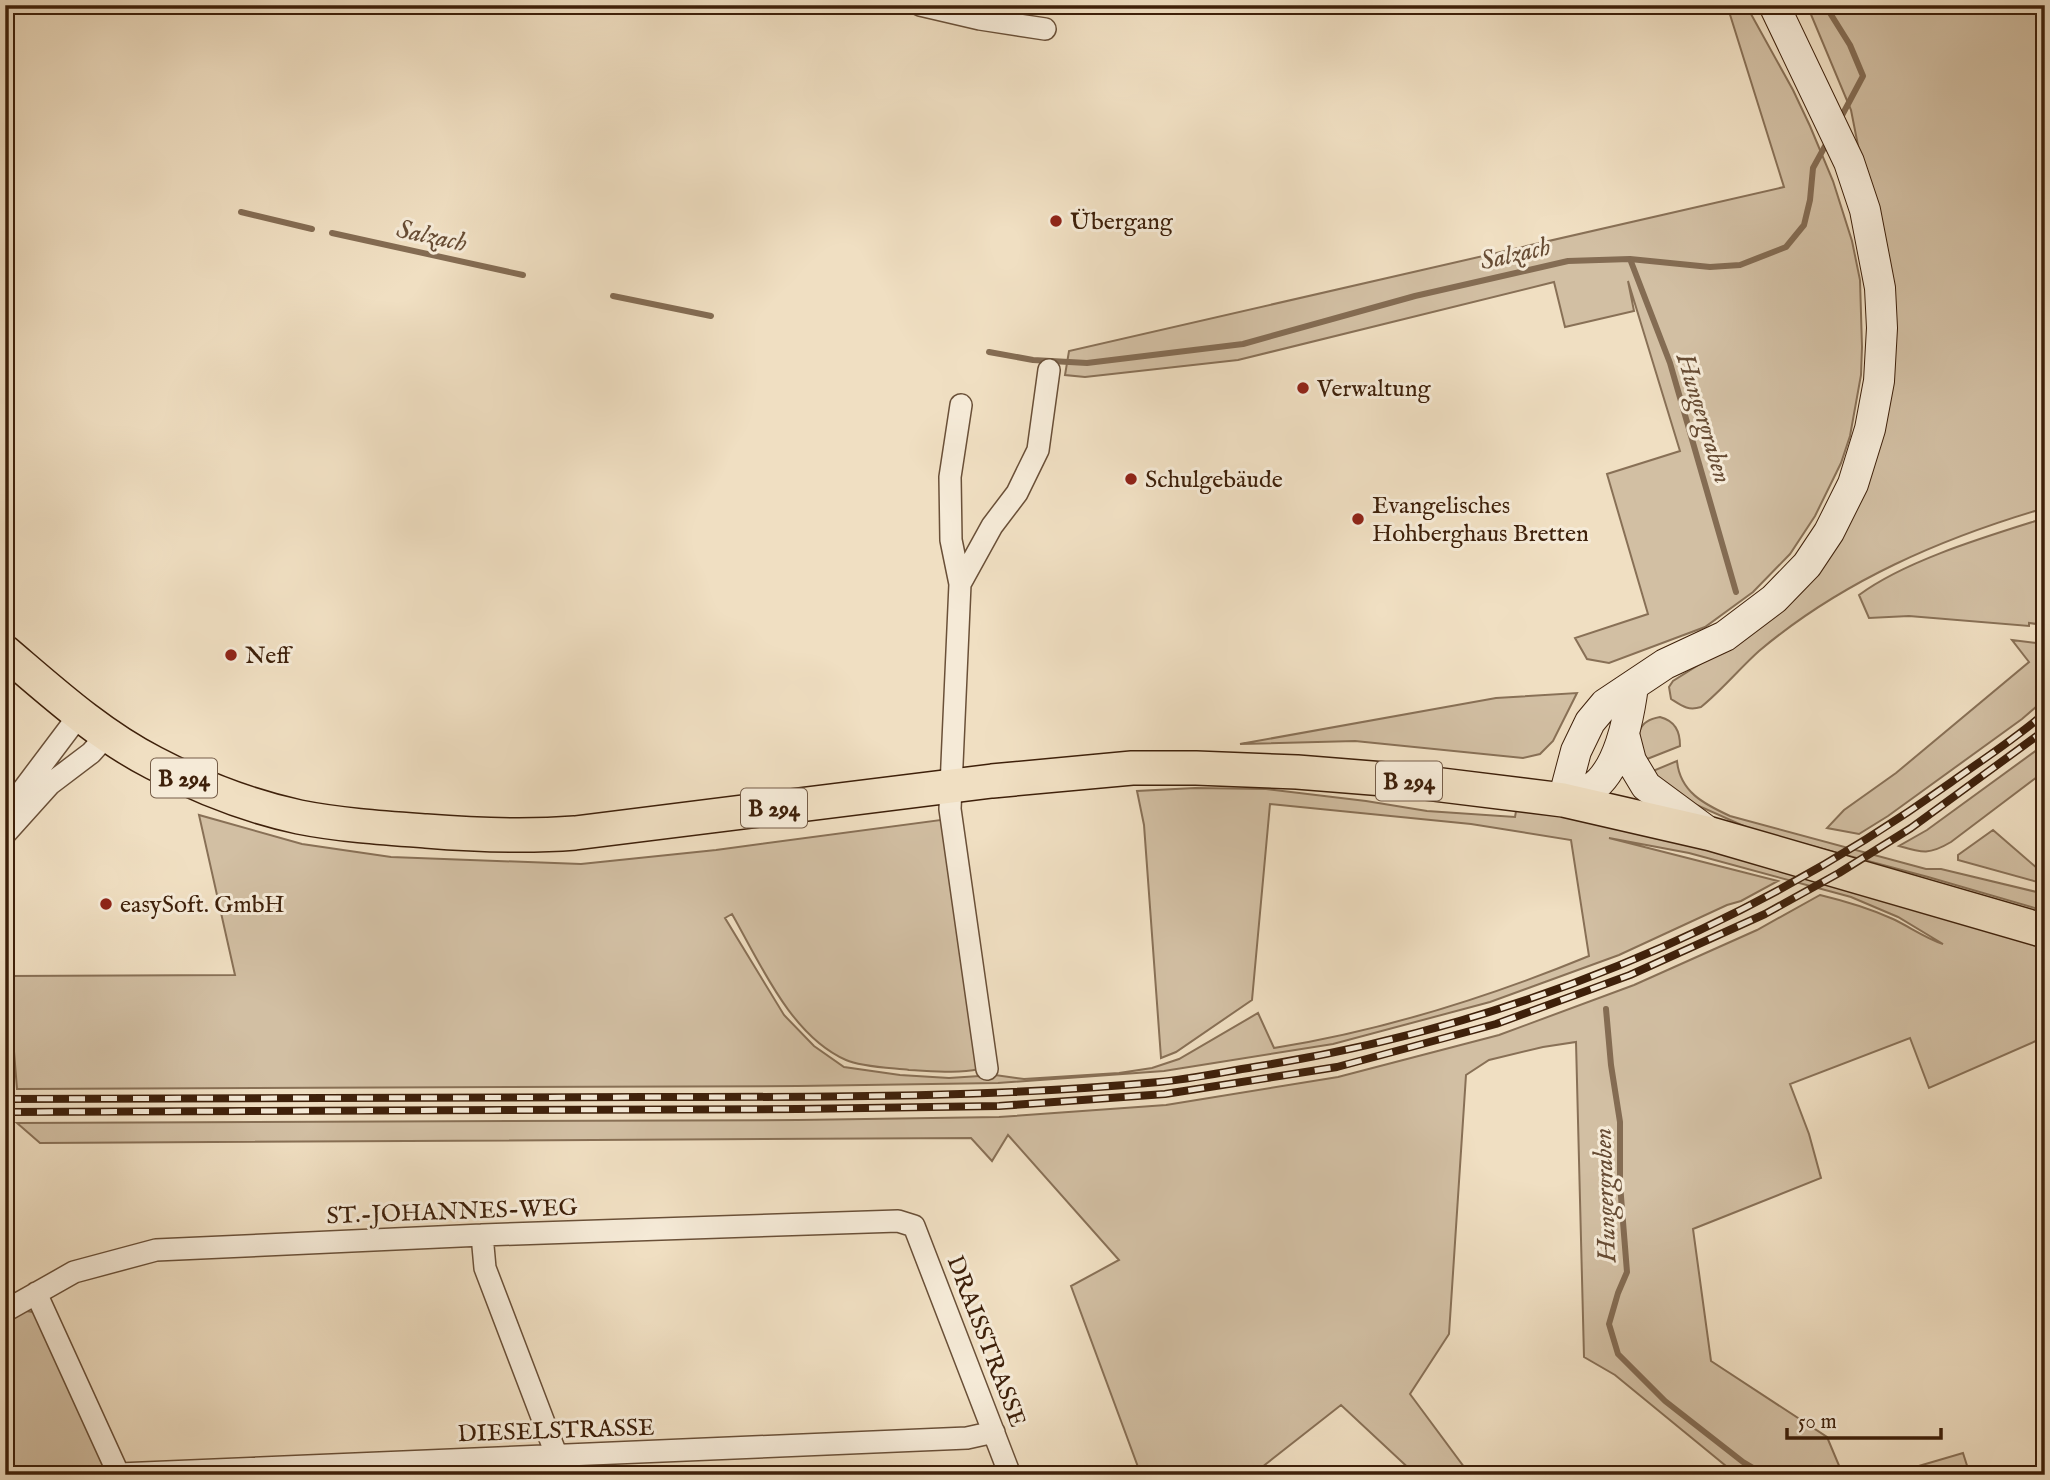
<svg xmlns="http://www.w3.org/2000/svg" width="2050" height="1480" font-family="'IM FELL English',serif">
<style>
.green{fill:#d2bfa3;stroke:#887056;stroke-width:2}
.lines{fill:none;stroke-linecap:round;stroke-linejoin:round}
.stream{stroke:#846c53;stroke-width:6}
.street-casing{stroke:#6a5038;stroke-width:24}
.secondary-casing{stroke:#3e200a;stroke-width:32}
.primary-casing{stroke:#3e200a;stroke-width:36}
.street{stroke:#f5ead7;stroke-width:21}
.secondary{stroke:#f5ead7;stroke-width:30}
.primary{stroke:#f0dfc2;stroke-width:33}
.rail-casing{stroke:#3e200a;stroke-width:8}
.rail{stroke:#f5ead7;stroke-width:5;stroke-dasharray:16;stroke-linecap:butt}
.poi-dot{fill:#8f2418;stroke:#f5ead7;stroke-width:2.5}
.labels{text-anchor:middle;stroke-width:6;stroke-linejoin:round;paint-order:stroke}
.shield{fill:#f5ead7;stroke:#755d48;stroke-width:2}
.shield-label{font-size:23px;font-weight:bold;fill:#3e200a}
.poi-label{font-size:24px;fill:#3e200a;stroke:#f5ead7;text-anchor:start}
.street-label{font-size:24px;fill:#3e200a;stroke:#f5ead7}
.water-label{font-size:26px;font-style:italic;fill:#674c34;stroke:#f5ead7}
</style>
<rect width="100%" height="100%" fill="#f0dfc2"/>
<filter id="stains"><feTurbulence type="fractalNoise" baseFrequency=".00286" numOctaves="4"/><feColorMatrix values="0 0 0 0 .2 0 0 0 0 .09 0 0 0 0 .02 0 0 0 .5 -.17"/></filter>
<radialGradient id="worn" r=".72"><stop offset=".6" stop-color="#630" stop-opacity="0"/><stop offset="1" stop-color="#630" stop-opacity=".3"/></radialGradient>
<path class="green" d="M 1727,5 L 1746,5 L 1793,90 L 1810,126 L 1833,181 L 1852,241 L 1860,280 L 1862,347 L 1861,375 L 1850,436 L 1841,463 L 1815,516 L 1790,554 L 1753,592 L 1705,627 L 1609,663 L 1587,659 L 1575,638 L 1648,614 L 1607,474 L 1680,451 L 1628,281 L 1634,311 L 1565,327 L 1554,282 L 1238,360 L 1085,377 L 1065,375 L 1069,351 L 1784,187 Z
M 1807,5 L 2045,5 L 2045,267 L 2038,275 L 2045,282 L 2045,508 C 1942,538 1842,581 1759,651 C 1739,669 1722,690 1701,707 C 1688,711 1682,706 1671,699 L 1669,687 L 1673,681 L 1762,625 L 1881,430 L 1864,176 L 1851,110 Z
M 2045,518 L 2045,625 L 2029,623 L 2029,626 L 1909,616 L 1869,618 L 1859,595 C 1906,560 1988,536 2045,518 Z
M 2012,640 L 2045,644 L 2045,699 L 2022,719 L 1888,816 L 1859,834 L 1827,828 L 1844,810 L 1896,773 L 2029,662 Z
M 1577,693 L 1553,741 L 1540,754 L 1523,758 L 1355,741 L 1240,744 L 1496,698 Z
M 1660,717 C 1675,721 1680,731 1680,746 L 1642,761 C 1639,739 1632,722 1660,717 Z
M 2045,744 L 2045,771 L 1951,842 C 1929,855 1923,853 1899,846 L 1927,830 Z
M 1677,761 C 1680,792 1704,804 1730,816 L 1926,869 L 1941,869 L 2045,894 L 2045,911 L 1928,877 L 1755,831 L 1674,795 L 1648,773 Z
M 1195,788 L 1266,789 L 1366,801 L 1427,811 L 1515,817 L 1519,794 L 2045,934 L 2045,1037 L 1929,1088 L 1910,1038 L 1790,1084 L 1809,1134 L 1821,1178 L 1693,1229 L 1711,1361 L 1827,1437 L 1843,1475 L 1737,1475 L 1615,1375 L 1584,1357 L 1576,1042 L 1543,1047 L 1489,1060 L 1466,1075 L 1449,1334 L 1410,1394 L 1470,1475 L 1416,1475 L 1341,1405 L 1252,1475 L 1141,1475 L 1071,1286 L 1119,1260 L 1008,1135 L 992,1161 L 971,1138 L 40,1143 L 17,1123 L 798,1120 L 999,1117 L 1166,1105 L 1338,1077 L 1499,1035 L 1634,985 L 1757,930 L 1820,895 C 1845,901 1869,908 1893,919 C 1910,927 1925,938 1943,944 L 1898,917 L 1851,897 L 1689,853 L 1609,838 L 1778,881 L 1741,901 L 1727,905 L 1619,955 L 1490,1002 L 1333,1044 L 1164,1071 L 998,1083 L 798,1086 L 17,1089 L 8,976 L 235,975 L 199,815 L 302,844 L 391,857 L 581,864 L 716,850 L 948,819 L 979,1069 C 957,1074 932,1071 909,1070 C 893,1068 861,1067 846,1060 C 791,1036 760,963 732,914 L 725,918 L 784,1015 L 814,1046 L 844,1067 L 900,1075 L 949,1078 L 995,1075 L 1024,1079 L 1119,1073 L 1152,1068 L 1179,1059 L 1258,1013 L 1274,1048 C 1381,1031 1489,997 1589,956 L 1571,840 L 1471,824 L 1270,804 L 1252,1000 L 1176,1052 L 1161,1058 L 1144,825 L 1137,791 Z
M 1993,830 L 2045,875 L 2045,884 L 1958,860 L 1958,855 Z
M 19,1310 L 33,1312 L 45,1317 L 119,1475 L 13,1475 L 5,1446 L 5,1317 Z
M 1963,1453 L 1970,1475 L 1888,1475 Z"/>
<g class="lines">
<path class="stream" d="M 1825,5 L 1850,45 L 1863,76 L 1839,121
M 241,212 L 312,229
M 332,233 L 523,275
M 1630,259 L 1670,363 L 1736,592
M 613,296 L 711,316
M 989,352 L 1033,360 L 1087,363 L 1243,344 L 1415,296 L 1568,261 L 1630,259 L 1710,267 L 1740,265 L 1786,247 L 1804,225 L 1810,200 L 1813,168 L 1829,139
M 1606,1009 L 1611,1065 L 1620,1122 L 1620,1184 L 1627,1272 L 1618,1293 L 1609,1324 L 1618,1354 L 1665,1401 L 1743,1462 L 1765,1475"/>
<g class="street-casing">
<path id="street" d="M 920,5 L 980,19 L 1045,29
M 960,584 L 951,540 L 950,477 L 961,405
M 11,825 L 16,799 L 80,714
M 5,834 L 50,784 L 91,753 L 108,734
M 987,1069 L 950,809 L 960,584 L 992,526 L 1017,493 L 1038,450 L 1049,370
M 482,1235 L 485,1268 L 564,1475
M 36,1293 L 119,1475
M 5,1311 L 74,1272 L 156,1250 L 482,1235 L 898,1221 L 914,1226 L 1010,1475
M 119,1474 L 967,1438 L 994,1432"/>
</g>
<g class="secondary-casing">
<path id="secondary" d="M 1624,734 L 1631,761 L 1646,786 L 1711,834
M 1563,800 L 1576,751 L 1590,722 L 1605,704 L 1665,664 L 1725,636 L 1774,599 L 1807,565 L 1829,532 L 1853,484 L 1870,429 L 1879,381 L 1882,328 L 1880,288 L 1865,210 L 1849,162 L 1774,5
M 1563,800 C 1571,797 1581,795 1589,790 C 1619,773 1629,717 1633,686"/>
</g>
<g class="primary-casing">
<path id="primary" d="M 5,652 C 52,692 99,735 154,763 C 200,787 248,806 299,817 C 339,825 384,828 426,831 C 476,835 524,837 575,833 L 992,781 L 1132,768 L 1196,768 L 1297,772 L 1409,781 L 1563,800 L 1711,834 L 2045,931"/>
</g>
<use href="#street" class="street"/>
<use href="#secondary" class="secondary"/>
<use href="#primary" class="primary"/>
<g class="rail-casing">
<path id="rail" d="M 5,1099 C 219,1098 433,1098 647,1097 C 818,1097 989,1098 1159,1082 C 1191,1079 1223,1072 1254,1067 C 1506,1027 1743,931 1950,783 C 1982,760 2015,739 2045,713
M 5,1112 L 798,1109 L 999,1106 L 1165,1094 L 1337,1067 L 1496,1024 L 1630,975 L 1765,914 L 1839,873 L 1911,828 L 2045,730"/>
</g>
<use href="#rail" class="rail"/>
</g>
<g class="poi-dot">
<circle cx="1056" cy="221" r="7"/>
<circle cx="1303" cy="388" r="7"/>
<circle cx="1131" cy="479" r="7"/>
<circle cx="1358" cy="519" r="7"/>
<circle cx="231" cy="655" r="7"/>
<circle cx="106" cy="904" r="7"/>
</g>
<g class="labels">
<g class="shield">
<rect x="151" y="758.5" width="66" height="39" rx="5"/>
<rect x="1376" y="761.5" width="66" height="39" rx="5"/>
<rect x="741" y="788.5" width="66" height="39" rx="5"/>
</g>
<g class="shield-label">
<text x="184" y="786">B 294</text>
<text x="1409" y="789">B 294</text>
<text x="774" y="816">B 294</text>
</g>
<g class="poi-label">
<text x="1070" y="229">Übergang</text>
<text x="1317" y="396">Verwaltung</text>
<text x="1145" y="487">Schulgebäude</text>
<text x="1372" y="513">Evangelisches<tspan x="1372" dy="28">Hohberghaus Bretten</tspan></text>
<text x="245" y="663">Neff</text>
<text x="120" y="912">easySoft. GmbH</text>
</g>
<g class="street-label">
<text transform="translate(452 1211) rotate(-2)" y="8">ST.-JOHANNES-WEG</text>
<text transform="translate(987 1341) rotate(69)" y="8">DRAISSTRASSE</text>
<text transform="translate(556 1430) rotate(-2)" y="8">DIESELSTRASSE</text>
</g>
<g class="water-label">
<text transform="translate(432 235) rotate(12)" y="9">Salzach</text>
<text transform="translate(1515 253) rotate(-13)" y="9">Salzach</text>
<text transform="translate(1705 418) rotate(73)" y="9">Hungergraben</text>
<text transform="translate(1604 1195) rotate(-92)" y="9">Hungergraben</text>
</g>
</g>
<rect width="2050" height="1480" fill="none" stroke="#f0dfc2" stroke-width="28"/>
<rect x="7" y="7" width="2036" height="1466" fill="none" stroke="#3e200a" stroke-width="3.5"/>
<rect x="14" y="14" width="2022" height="1452" fill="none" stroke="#3e200a" stroke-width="2"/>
<path d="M1787 1428v10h154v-10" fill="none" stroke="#3e200a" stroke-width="3.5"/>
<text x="1798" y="1428" font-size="21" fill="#3e200a" stroke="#f5ead7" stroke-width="5" paint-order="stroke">50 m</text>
<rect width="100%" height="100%" filter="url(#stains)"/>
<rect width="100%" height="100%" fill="url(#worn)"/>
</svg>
